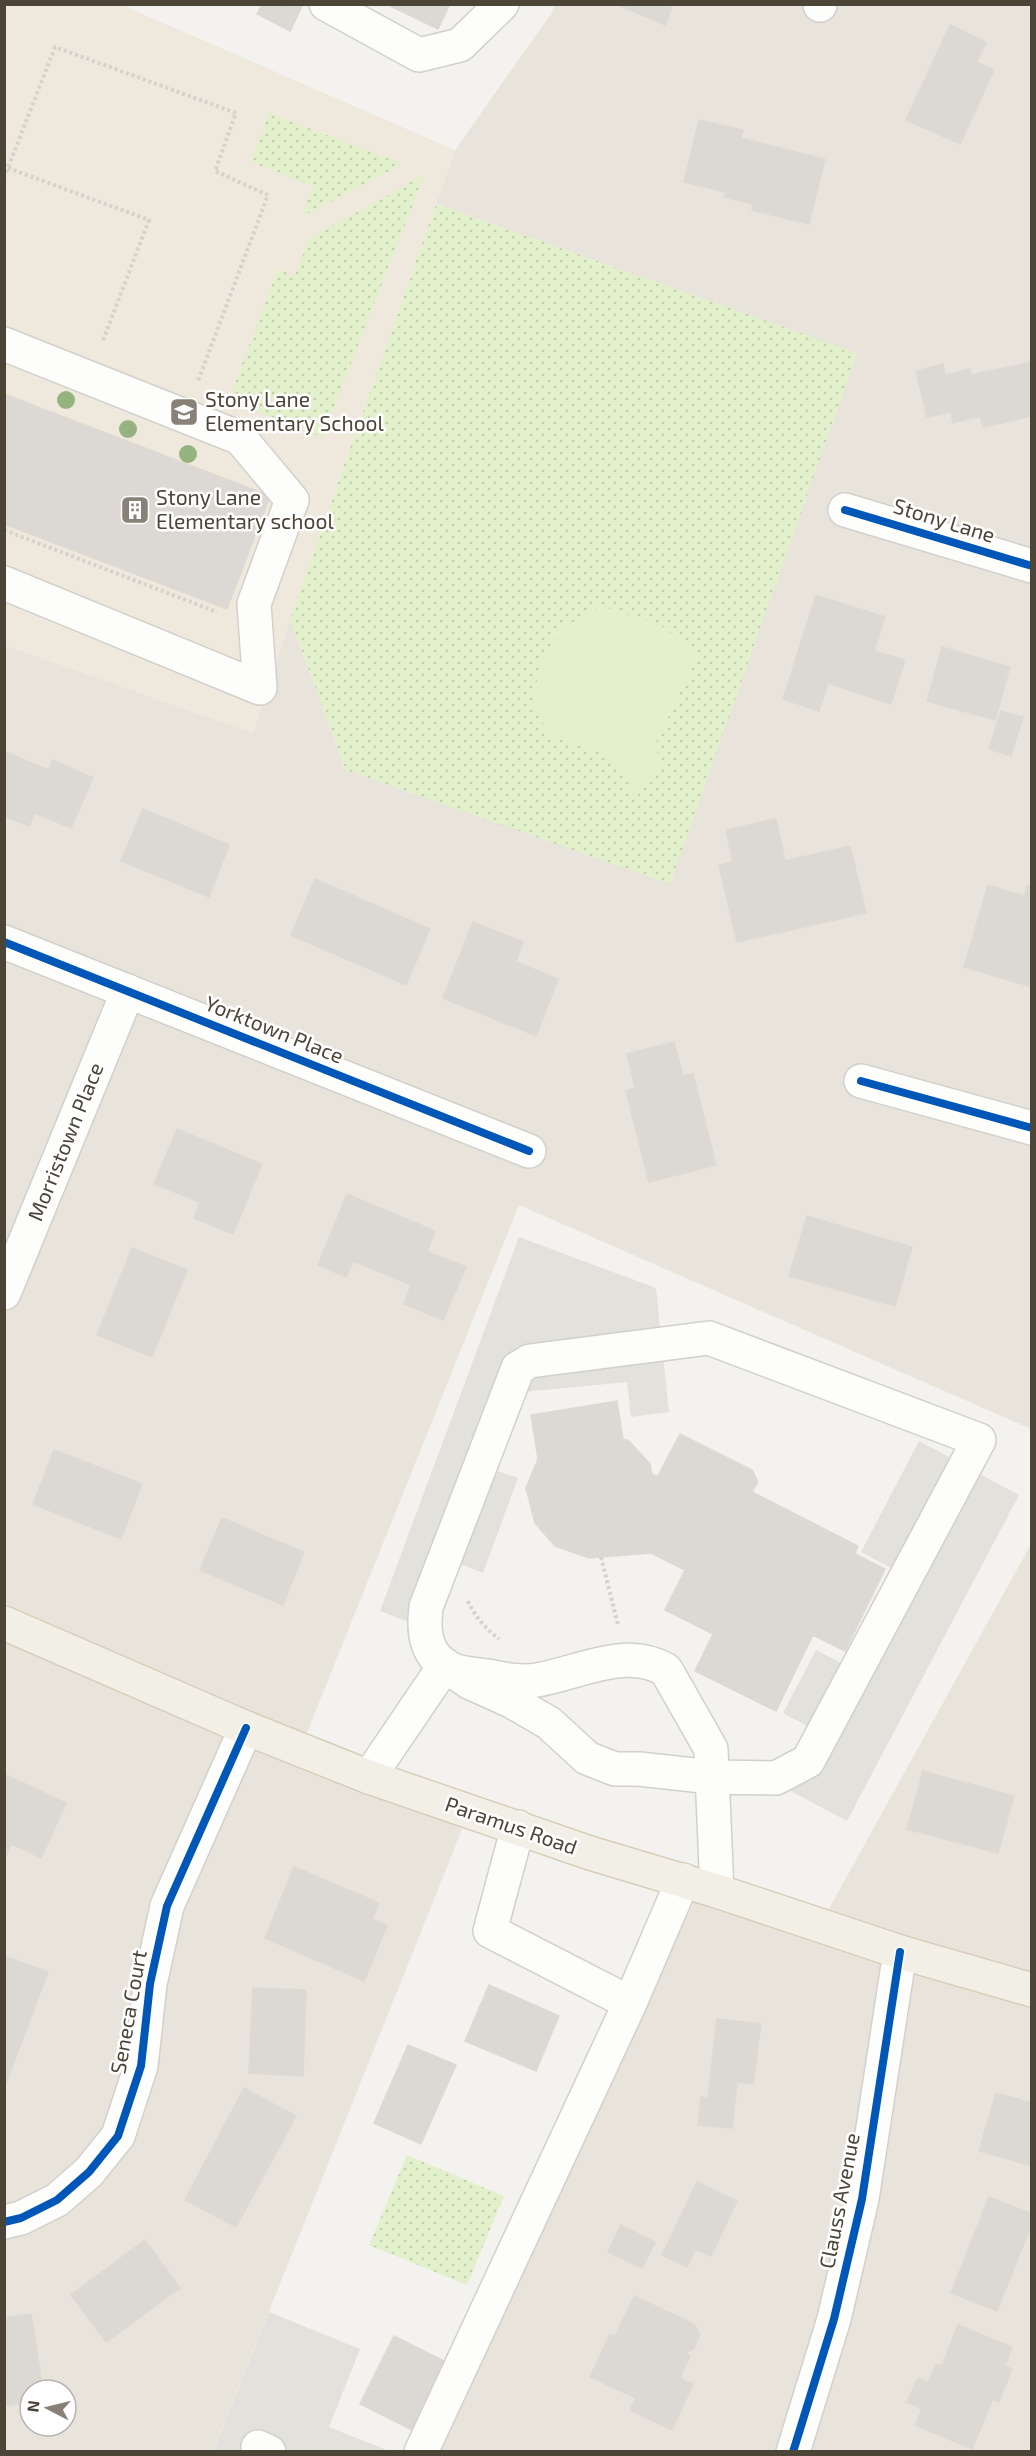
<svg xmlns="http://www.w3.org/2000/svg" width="1036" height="2456" font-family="'Exo 2',sans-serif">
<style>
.residential{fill:#e8e4db;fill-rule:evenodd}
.education{fill:#efe9dd}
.green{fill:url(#green-dots)}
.pitch{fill:#e2f0cc}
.parking{fill:#e3e1dc}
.building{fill:#dcd9d4;stroke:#ddd9d3;stroke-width:1.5}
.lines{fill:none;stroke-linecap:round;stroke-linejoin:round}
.minor-casing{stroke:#d2d0cb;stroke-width:36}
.major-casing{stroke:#d8ceb9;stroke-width:36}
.path{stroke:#d4d2cc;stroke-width:4;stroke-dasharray:3 3;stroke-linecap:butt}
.minor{stroke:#fdfdfc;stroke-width:33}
.major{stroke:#f2efe6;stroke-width:33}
.cycleway-casing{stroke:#fff;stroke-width:11}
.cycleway{stroke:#0057b8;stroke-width:8}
.tree{fill:#95b37e}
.labels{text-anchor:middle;stroke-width:5;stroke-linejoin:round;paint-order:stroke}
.poi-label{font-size:21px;fill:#4c4437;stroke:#fff;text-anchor:start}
.street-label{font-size:21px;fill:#4c4437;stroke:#fff}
</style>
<defs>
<pattern id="green-dots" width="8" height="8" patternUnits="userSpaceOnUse" patternTransform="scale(1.5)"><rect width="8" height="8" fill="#e2f0cc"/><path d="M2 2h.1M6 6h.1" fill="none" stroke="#c4cfb0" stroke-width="1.8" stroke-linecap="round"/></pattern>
</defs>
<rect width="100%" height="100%" fill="#f4f2ee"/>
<path class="residential" d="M 555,5 L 1031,5 L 1031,1429 L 519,1205 L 300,1750 L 469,1812 L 213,2451 L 5,2452 L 5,645 L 253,733 L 290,619 L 346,770 L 857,354 L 436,204 L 455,150 L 551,14 ZM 30,2390 L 66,2390 L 66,2426 L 30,2426 Z
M 1031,1544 L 1031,2451 L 440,2452 L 701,1886 L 820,1925 Z"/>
<path class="education" d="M 5,5 L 122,5 L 455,150 L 290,619 L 253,733 L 5,645 Z"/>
<path class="green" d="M 269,113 L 403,164 L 301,217 L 313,186 L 251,162 Z
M 425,174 L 322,437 L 228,401 L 278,269 L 295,276 L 309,239 Z
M 436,204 L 857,353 L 670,884 L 346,770 L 290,619 Z
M 407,2155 L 504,2196 L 467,2285 L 369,2245 Z"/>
<path class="pitch" d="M 601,606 L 662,626 L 697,657 L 654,747 L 665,766 L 635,798 L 622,768 L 610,755 L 548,736 L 533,700 L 540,665 L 559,630 Z"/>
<path class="parking" d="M 519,1237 L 656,1288 L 669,1412 L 631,1417 L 627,1382 L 523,1392 L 495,1470 L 518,1478 L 483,1573 L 458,1563 L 432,1631 L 380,1611 Z
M 919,1441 L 1019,1495 L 847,1821 L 781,1786 L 811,1728 L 783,1713 L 816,1650 L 845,1665 L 895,1570 L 861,1552 Z
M 269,2312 L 360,2349 L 329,2427 L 389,2451 L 213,2452 Z"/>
<path class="building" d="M 262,4 L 274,4 L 297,17 L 290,31 L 257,14 Z
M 274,4 L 303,4 L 297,17 Z
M 386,4 L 450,4 L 438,29 Z
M 616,4 L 673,4 L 665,25 Z
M 950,25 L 986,42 L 977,62 L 994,70 L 960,144 L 906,120 Z
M 699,120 L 743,130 L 741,138 L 825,159 L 809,224 L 752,210 L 753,204 L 724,197 L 725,192 L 684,182 Z
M 1032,362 L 1032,416 L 983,427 L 980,416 L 953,423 L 951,412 L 927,417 L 916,371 L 943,364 L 945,375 L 970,369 L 971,375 Z
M 4,394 L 270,496 L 227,609 L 4,524 Z
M 816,595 L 885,617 L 874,651 L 905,660 L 891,704 L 828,683 L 819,711 L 783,699 Z
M 942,647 L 1010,667 L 995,720 L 927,701 Z
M 1001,711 L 1023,717 L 1011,756 L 989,749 Z
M 4,751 L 48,770 L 53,760 L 93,778 L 71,828 L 35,813 L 29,826 L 4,816 Z
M 143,809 L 229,845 L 209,897 L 121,861 Z
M 776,819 L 785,861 L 850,846 L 866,913 L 737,942 L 719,865 L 733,862 L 726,830 Z
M 315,879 L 430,929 L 406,985 L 291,935 Z
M 988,885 L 1024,896 L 1027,885 L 1032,886 L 1032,987 L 964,967 Z
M 473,922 L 523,942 L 516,962 L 558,979 L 536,1036 L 443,998 Z
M 674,1042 L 683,1076 L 693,1074 L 716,1165 L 649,1182 L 626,1091 L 635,1088 L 627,1054 Z
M 177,1129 L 262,1164 L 233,1234 L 194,1218 L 200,1202 L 154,1184 Z
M 347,1194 L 435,1231 L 427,1252 L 466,1267 L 443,1320 L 404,1304 L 411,1285 L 353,1261 L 346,1277 L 318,1265 Z
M 807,1216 L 912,1247 L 895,1306 L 789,1276 Z
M 132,1248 L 187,1270 L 152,1357 L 97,1335 Z
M 617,1401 L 623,1439 L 629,1441 L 650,1464 L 652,1475 L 658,1476 L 680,1434 L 752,1470 L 758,1482 L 752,1492 L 858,1546 L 855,1554 L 885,1569 L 845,1651 L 813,1635 L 776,1711 L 695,1671 L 713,1634 L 665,1610 L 685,1570 L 651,1553 L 589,1558 L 555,1546 L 535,1523 L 526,1488 L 538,1459 L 531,1415 Z
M 54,1450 L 142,1484 L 121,1539 L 33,1504 Z
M 222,1518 L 304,1552 L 283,1605 L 200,1570 Z
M 923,1771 L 1014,1796 L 998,1853 L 907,1829 Z
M 4,1774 L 66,1803 L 41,1858 L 12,1844 L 4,1860 Z
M 294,1867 L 379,1903 L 372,1919 L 387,1926 L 364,1981 L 265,1938 Z
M 4,1956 L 48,1972 L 4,2089 Z
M 489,1985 L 559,2016 L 536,2071 L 465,2041 Z
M 253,1988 L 306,1990 L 303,2076 L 249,2073 Z
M 717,2019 L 761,2024 L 753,2084 L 737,2082 L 732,2128 L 698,2125 L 701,2097 L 708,2098 Z
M 408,2045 L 456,2065 L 421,2144 L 374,2123 Z
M 244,2088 L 296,2116 L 236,2227 L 185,2200 Z
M 996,2093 L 1032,2103 L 1032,2166 L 979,2151 Z
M 697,2182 L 737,2201 L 711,2256 L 695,2249 L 687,2267 L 662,2255 Z
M 989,2197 L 1032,2214 L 1032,2223 L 997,2311 L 951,2293 Z
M 621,2225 L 655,2242 L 642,2268 L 608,2252 Z
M 145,2240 L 180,2288 L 106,2342 L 71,2295 Z
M 634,2296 L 694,2324 L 700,2335 L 693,2350 L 684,2353 L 690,2356 L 680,2378 L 693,2384 L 672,2430 L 630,2410 L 636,2398 L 590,2377 L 610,2334 L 615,2337 Z
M 31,2314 L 43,2390 L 30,2390 L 30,2401 L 4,2406 L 4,2318 Z
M 958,2325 L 1012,2347 L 1005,2366 L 1012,2369 L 999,2402 L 993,2399 L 972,2449 L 915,2425 L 922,2409 L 907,2402 L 918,2378 L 928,2383 L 936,2364 L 942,2366 Z
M 394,2336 L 448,2363 L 414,2431 L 360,2404 Z"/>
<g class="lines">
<g class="minor-casing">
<path id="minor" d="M 326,4 L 419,55 L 460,45 L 502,4
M 820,5 L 820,4
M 4,344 L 240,438 L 292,500 L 254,604 L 260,688 L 4,583
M 845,510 L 1032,566
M 4,942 L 529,1151
M 861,1081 L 1032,1128
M 4,1293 L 128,991
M 452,1670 L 469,1682 L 511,1701 L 549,1723 L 587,1758 L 615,1769 L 639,1769 L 712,1777 L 776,1778 L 808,1761 L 979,1440 L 709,1338 L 530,1361 L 518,1368 L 426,1607 C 423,1632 425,1656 451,1669 C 461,1674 476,1674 487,1676 C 503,1679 521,1683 537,1680 C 579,1673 626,1646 666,1670 L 711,1749 L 717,1891
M 369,1777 L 445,1665
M 518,1827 L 490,1931 L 630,2003
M 4,2222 L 21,2218 L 57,2200 L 89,2172 L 118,2136 L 141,2066 L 150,1984 L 167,1906 L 246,1728
M 258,2447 L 269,2452
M 421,2452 L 630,2003 L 683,1880
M 793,2452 L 834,2319 L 862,2199 L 900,1952"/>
</g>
<g class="major-casing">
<path id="major" d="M 4,1623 L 246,1728 L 369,1777 L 590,1853 L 717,1891 L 900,1952 L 1032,1990"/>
</g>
<path class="path" d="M 8,168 L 149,220 L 102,343
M 4,178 L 55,47 L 236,113 L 215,171 L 268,195 L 198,381
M 4,530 L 217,612
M 601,1557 L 618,1625
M 468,1601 C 474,1616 487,1630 499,1639"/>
<use href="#minor" class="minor"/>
<use href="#major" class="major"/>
<g class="cycleway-casing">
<path id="cycleway" d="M 845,510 L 1032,566
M 4,942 L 529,1151
M 861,1081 L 1032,1128
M 4,2222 L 21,2218 L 57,2200 L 89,2172 L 118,2136 L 141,2066 L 150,1984 L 167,1906 L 246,1728
M 793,2452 L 834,2319 L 862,2199 L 900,1952"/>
</g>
<use href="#cycleway" class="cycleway"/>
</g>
<g class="tree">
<circle cx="66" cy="400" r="9"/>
<circle cx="128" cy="429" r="9"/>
<circle cx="188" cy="454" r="9"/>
</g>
<defs>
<g id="school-square" transform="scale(1.5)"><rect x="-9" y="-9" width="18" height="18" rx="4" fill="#878177" stroke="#fff"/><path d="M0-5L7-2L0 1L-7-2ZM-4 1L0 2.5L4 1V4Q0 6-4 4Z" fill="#fff"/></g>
<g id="building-square" transform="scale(1.5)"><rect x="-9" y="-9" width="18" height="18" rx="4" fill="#878177" stroke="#fff"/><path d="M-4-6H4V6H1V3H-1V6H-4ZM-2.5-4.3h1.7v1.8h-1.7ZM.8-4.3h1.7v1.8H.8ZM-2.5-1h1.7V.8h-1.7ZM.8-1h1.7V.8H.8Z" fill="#fff"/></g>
</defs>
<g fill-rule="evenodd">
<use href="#school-square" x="184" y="412"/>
<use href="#building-square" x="135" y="510"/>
</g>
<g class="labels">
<g class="poi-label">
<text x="205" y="407">Stony Lane<tspan x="205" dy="24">Elementary School</tspan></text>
<text x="156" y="505">Stony Lane<tspan x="156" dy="24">Elementary school</tspan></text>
</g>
<g class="street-label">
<text transform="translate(944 521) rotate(17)" y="7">Stony Lane</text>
<text transform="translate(274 1030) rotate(22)" y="7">Yorktown Place</text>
<text transform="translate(66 1142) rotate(-68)" y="7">Morristown Place</text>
<text transform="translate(511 1826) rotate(19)" y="7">Paramus Road</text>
<text transform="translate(129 2012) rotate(-80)" y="7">Seneca Court</text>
<text transform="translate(840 2201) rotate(-79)" y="7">Clauss Avenue</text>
</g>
</g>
<rect width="1036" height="2456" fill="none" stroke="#4c4437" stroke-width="12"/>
<g transform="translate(48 2408) rotate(277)"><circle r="28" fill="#ffffff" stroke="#b7b4af" stroke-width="1.5"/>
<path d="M0-4.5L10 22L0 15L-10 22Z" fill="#878177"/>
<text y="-9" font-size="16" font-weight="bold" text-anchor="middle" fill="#4c4437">N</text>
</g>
</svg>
